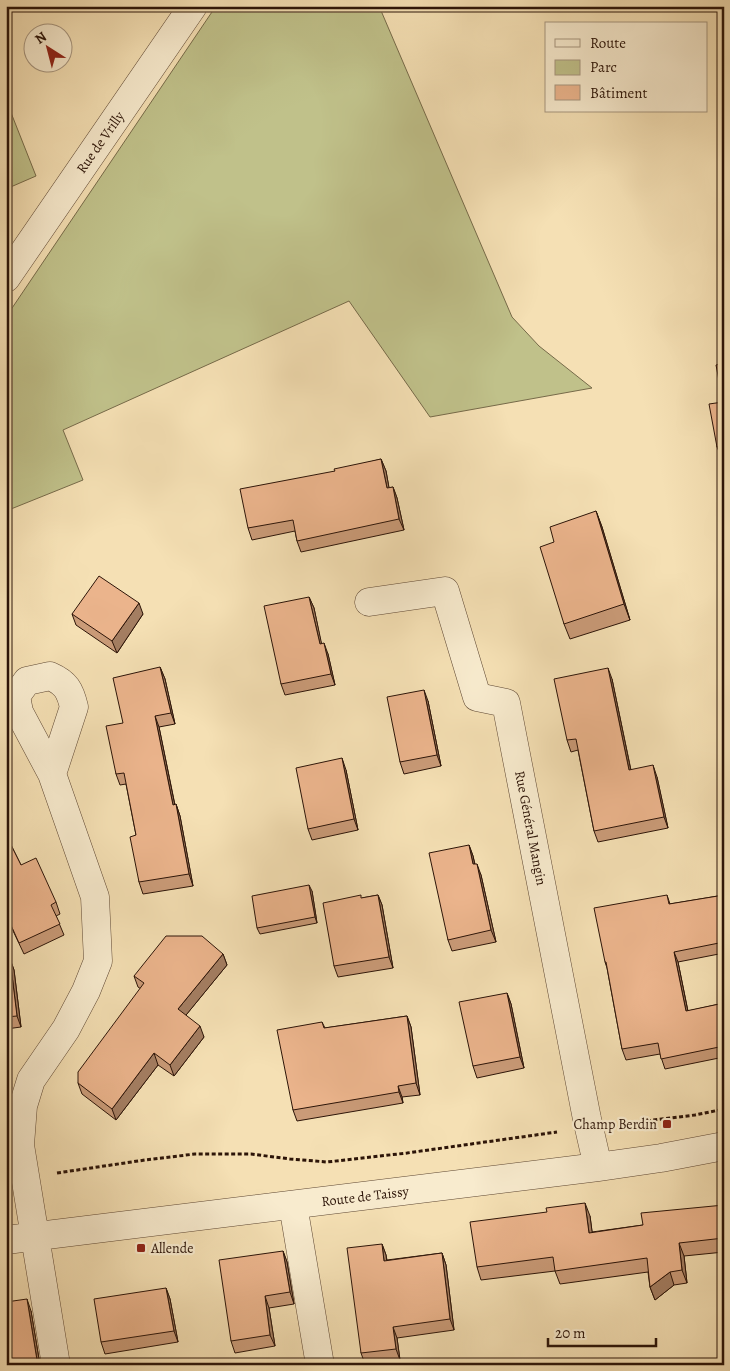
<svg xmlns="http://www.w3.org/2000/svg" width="730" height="1371" font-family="Alegreya,serif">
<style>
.green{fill:#c0c18a;stroke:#766a49}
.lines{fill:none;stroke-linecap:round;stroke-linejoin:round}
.minor-casing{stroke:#5e4733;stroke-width:29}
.path{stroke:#2c1408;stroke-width:3;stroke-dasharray:4 2.5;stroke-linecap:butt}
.minor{stroke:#f8ebce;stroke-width:28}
.wall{fill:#ca9b78;stroke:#2c1408}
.shaded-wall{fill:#a47e62;stroke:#2c1408}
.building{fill:#ebb48c;stroke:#2c1408}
.poi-dot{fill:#8f2418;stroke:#f8ebce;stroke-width:2}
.labels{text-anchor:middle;stroke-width:4.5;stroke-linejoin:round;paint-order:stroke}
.street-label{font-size:14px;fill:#2c1408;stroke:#f8ebce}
.poi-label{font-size:14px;fill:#2c1408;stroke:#f8ebce;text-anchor:end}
</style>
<rect width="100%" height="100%" fill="#f5e0b4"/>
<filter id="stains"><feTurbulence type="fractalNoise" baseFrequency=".004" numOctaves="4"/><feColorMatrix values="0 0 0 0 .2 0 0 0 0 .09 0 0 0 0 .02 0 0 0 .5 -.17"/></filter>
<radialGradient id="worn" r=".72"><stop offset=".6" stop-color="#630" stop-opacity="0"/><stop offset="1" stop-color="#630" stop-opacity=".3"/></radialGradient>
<path class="green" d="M 216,6 L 379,6 L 512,317 L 539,346 L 592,388 L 430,417 L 349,301 L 63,430 L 83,480 L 6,511 L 6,317 Z
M 6,100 L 36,176 L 6,189 Z"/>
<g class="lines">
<g class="minor-casing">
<path id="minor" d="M 6,278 L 193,6
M 369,602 L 445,591 L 477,697 L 506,703 L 587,1119 L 598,1167
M 50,676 C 66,683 70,690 74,707 L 52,774 L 19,712 L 16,696 L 27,681 Z
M 52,774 L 95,897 L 98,961 L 86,991 L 66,1029 L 31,1080 L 23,1106 L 20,1145 L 56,1365
M 293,1205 L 320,1365
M 6,1240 L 598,1167 L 661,1158 L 724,1146"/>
</g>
<path class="path" d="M 621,1124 L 695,1115 L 724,1109
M 57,1173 L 145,1160 L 195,1154 L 251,1154 L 290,1159 L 327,1162 L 407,1153 L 557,1132"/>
<use href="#minor" class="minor"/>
</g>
<path class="wall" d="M 724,363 L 724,458 L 722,459 L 717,447 L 723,402 Z
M 381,459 L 386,471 L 389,488 L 393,487 L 397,498 L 404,530 L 301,552 L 297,541 L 295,531 L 252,540 L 248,528 L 335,471 Z
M 596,511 L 602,527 L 630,620 L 570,639 L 564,624 L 554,542 Z
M 309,597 L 314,608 L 321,643 L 328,654 L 335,685 L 285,695 L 281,684 Z
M 72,614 L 143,614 L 117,653 L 76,625 Z
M 160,667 L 165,679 L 175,724 L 159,727 L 175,805 L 176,804 L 180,816 L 193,886 L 143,894 L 139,882 L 136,835 L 126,784 L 120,785 L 116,774 L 123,723 Z
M 612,679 L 631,770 L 657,777 L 668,828 L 598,842 L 594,831 L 578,750 L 571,752 L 567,740 Z
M 428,701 L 441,766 L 404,774 L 400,762 Z
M 346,770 L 358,830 L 312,840 L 308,829 Z
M 6,835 L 21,865 L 56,902 L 60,914 L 56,916 L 64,935 L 24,954 L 6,916 Z
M 469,845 L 473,856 L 475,864 L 481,875 L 496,942 L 452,951 L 448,940 Z
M 312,891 L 317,923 L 260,934 L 257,928 Z
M 378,895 L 382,905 L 393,968 L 338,977 L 334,966 L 362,898 Z
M 667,895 L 670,904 L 724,895 L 724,953 L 678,962 L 688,1011 L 724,1003 L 724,1057 L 665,1069 L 660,1054 L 626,1060 L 622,1049 L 607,968 L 605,962 Z
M 223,954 L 227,965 L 186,1015 L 204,1037 L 174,1076 L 158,1065 L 116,1120 L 82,1094 L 78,1083 L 141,989 L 138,987 L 134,976 Z
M 6,959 L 10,959 L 14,970 L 21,1027 L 6,1029 Z
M 507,993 L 511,1004 L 524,1068 L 477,1078 L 473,1066 Z
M 407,1016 L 411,1027 L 420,1095 L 402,1097 L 403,1103 L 297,1121 L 293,1110 L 322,1022 L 325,1028 Z
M 724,1205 L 724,1252 L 684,1256 L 687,1283 L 674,1285 L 655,1300 L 650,1287 L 648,1272 L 560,1284 L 555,1271 L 481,1280 L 477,1267 L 590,1216 L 592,1232 L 643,1225 Z
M 382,1244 L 386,1255 L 387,1260 L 442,1253 L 446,1265 L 454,1330 L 397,1338 L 400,1360 L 365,1364 L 361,1353 Z
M 283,1251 L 287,1262 L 294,1304 L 269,1308 L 275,1346 L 235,1353 L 231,1341 Z
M 166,1288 L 170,1299 L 178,1342 L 105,1354 L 101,1342 Z
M 31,1311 L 40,1365 L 6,1365 Z"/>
<path class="shaded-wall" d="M 381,459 L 386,471 L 391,499 L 387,488 Z
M 393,487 L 397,498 L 404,530 L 399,519 Z
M 596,511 L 602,527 L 630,620 L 624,604 Z
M 309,597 L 314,608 L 324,655 L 320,644 Z
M 139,603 L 143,614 L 117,653 L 112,641 Z
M 324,643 L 328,654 L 335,685 L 331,674 Z
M 160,667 L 165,679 L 175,724 L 171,713 Z
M 608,668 L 612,679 L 633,781 L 629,770 Z
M 424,690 L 428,701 L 441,766 L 437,755 Z
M 155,716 L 159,727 L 177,816 L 173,805 Z
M 342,758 L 346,770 L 358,830 L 354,819 Z
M 653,765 L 657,777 L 668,828 L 664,817 Z
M 176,804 L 180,816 L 193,886 L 189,874 Z
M 469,845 L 473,856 L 477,876 L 473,864 Z
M 477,864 L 481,875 L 496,942 L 491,930 Z
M 309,885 L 312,891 L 317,923 L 315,917 Z
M 378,895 L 382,905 L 393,968 L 389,957 Z
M 674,952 L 678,962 L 690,1022 L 686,1011 Z
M 223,954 L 227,965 L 182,1020 L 178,1009 Z
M 10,959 L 14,970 L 21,1027 L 17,1016 Z
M 507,993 L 511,1004 L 524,1068 L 520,1057 Z
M 407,1016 L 411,1027 L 420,1095 L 416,1083 Z
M 200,1026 L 204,1037 L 174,1076 L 170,1065 Z
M 154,1053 L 158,1065 L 116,1120 L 112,1109 Z
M 398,1086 L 402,1097 L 403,1103 L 399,1092 Z
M 585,1203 L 590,1216 L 594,1246 L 589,1233 Z
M 679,1243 L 684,1256 L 687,1283 L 682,1270 Z
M 382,1244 L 386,1255 L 388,1272 L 384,1261 Z
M 283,1251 L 287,1262 L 294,1304 L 290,1292 Z
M 442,1253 L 446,1265 L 454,1330 L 450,1319 Z
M 670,1272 L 674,1285 L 655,1300 L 650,1287 Z
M 166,1288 L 170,1299 L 178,1342 L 174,1331 Z
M 265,1296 L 269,1308 L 275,1346 L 270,1335 Z
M 27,1299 L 31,1311 L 40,1365 L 38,1365 L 37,1360 Z
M 393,1327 L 397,1338 L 400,1360 L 396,1349 Z"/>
<path class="building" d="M 724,363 L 724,446 L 717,447 L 709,404 L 723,402 L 716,365 Z
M 381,459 L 387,488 L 393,487 L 399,519 L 297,541 L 293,520 L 248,528 L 240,489 L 335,471 L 334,469 Z
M 596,511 L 624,604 L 564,624 L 540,547 L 554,542 L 550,527 Z
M 99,576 L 139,603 L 112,641 L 72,614 Z
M 309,597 L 320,644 L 324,643 L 331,674 L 281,684 L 264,606 Z
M 160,667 L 171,713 L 155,716 L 173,805 L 176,804 L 189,874 L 139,882 L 130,837 L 136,835 L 124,773 L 116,774 L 106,726 L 123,723 L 113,678 Z
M 608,668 L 629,770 L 653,765 L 664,817 L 594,831 L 576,739 L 567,740 L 554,679 Z
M 424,690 L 437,755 L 400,762 L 387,697 Z
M 342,758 L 354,819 L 308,829 L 296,768 Z
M 6,835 L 21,865 L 36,858 L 56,902 L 51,905 L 60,924 L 19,943 L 6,914 Z
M 469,845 L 473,864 L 477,864 L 491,930 L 448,940 L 429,853 Z
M 309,885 L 315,917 L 257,928 L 252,896 Z
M 361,895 L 361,898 L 378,895 L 389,957 L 334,966 L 323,903 Z
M 667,895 L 669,904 L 724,895 L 724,942 L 674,952 L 686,1011 L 724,1003 L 724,1046 L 661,1059 L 658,1043 L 622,1049 L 606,962 L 605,962 L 594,908 Z
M 166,936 L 202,936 L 223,954 L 178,1009 L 200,1026 L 170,1065 L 154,1053 L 112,1109 L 78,1083 L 78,1072 L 144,983 L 134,976 Z
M 6,959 L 10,959 L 17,1016 L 6,1017 Z
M 507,993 L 520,1057 L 473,1066 L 459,1002 Z
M 407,1016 L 416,1083 L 398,1086 L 399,1092 L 293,1110 L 277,1030 L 322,1022 L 324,1028 Z
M 585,1203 L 589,1233 L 643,1225 L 641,1213 L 724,1205 L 724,1238 L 679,1243 L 682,1270 L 670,1272 L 650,1287 L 647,1258 L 555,1271 L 553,1257 L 477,1267 L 470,1222 L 547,1212 L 546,1208 Z
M 382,1244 L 384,1261 L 442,1253 L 450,1319 L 393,1327 L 396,1349 L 361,1353 L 347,1248 Z
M 283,1251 L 290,1292 L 265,1296 L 270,1335 L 231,1341 L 219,1260 Z
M 166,1288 L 174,1331 L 101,1342 L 94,1299 Z
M 27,1299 L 37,1360 L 6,1365 L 6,1302 Z"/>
<g class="poi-dot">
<rect x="662" y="1119" width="10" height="10" rx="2.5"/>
<rect x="136" y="1243" width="10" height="10" rx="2.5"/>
</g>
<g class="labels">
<g class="street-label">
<text transform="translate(100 142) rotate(-55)" y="5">Rue de Vrilly</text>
<text transform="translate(531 828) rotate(79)" y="5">Rue Général Mangin</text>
<text transform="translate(365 1196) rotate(-7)" y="5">Route de Taissy</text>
</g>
<g class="poi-label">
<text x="657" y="1129">Champ Berdin</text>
<text x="151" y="1253" text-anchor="start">Allende</text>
</g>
</g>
<rect width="730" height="1371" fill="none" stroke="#f5e0b4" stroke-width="25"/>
<rect x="8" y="8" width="715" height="1356" fill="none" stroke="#2c1408" stroke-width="2.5"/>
<rect x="12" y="12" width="705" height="1346" fill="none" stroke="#2c1408"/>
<rect x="545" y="22" width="162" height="90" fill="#f8ebce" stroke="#a6957f"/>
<rect x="555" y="39" width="25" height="8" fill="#f8ebce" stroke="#a6957f"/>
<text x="590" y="48" font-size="15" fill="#2c1408">Route</text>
<rect x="555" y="60" width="25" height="15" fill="#c0c18a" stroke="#a6957f"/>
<text x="590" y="72" font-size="15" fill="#2c1408">Parc</text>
<rect x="555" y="85" width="25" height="15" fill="#ebb48c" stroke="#a6957f"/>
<text x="590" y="98" font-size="15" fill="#2c1408">Bâtiment</text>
<g transform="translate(48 48) rotate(324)"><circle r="24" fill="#f8ebce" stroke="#a6957f"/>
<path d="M0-4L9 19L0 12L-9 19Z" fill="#8f2418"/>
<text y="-8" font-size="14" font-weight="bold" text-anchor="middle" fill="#2c1408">N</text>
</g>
<path d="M548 1338v8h108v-8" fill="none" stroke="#2c1408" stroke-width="2.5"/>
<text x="555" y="1338" font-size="15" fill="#2c1408" stroke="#f8ebce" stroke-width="4" paint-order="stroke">20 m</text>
<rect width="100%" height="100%" filter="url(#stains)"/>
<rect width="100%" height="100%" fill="url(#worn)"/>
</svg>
